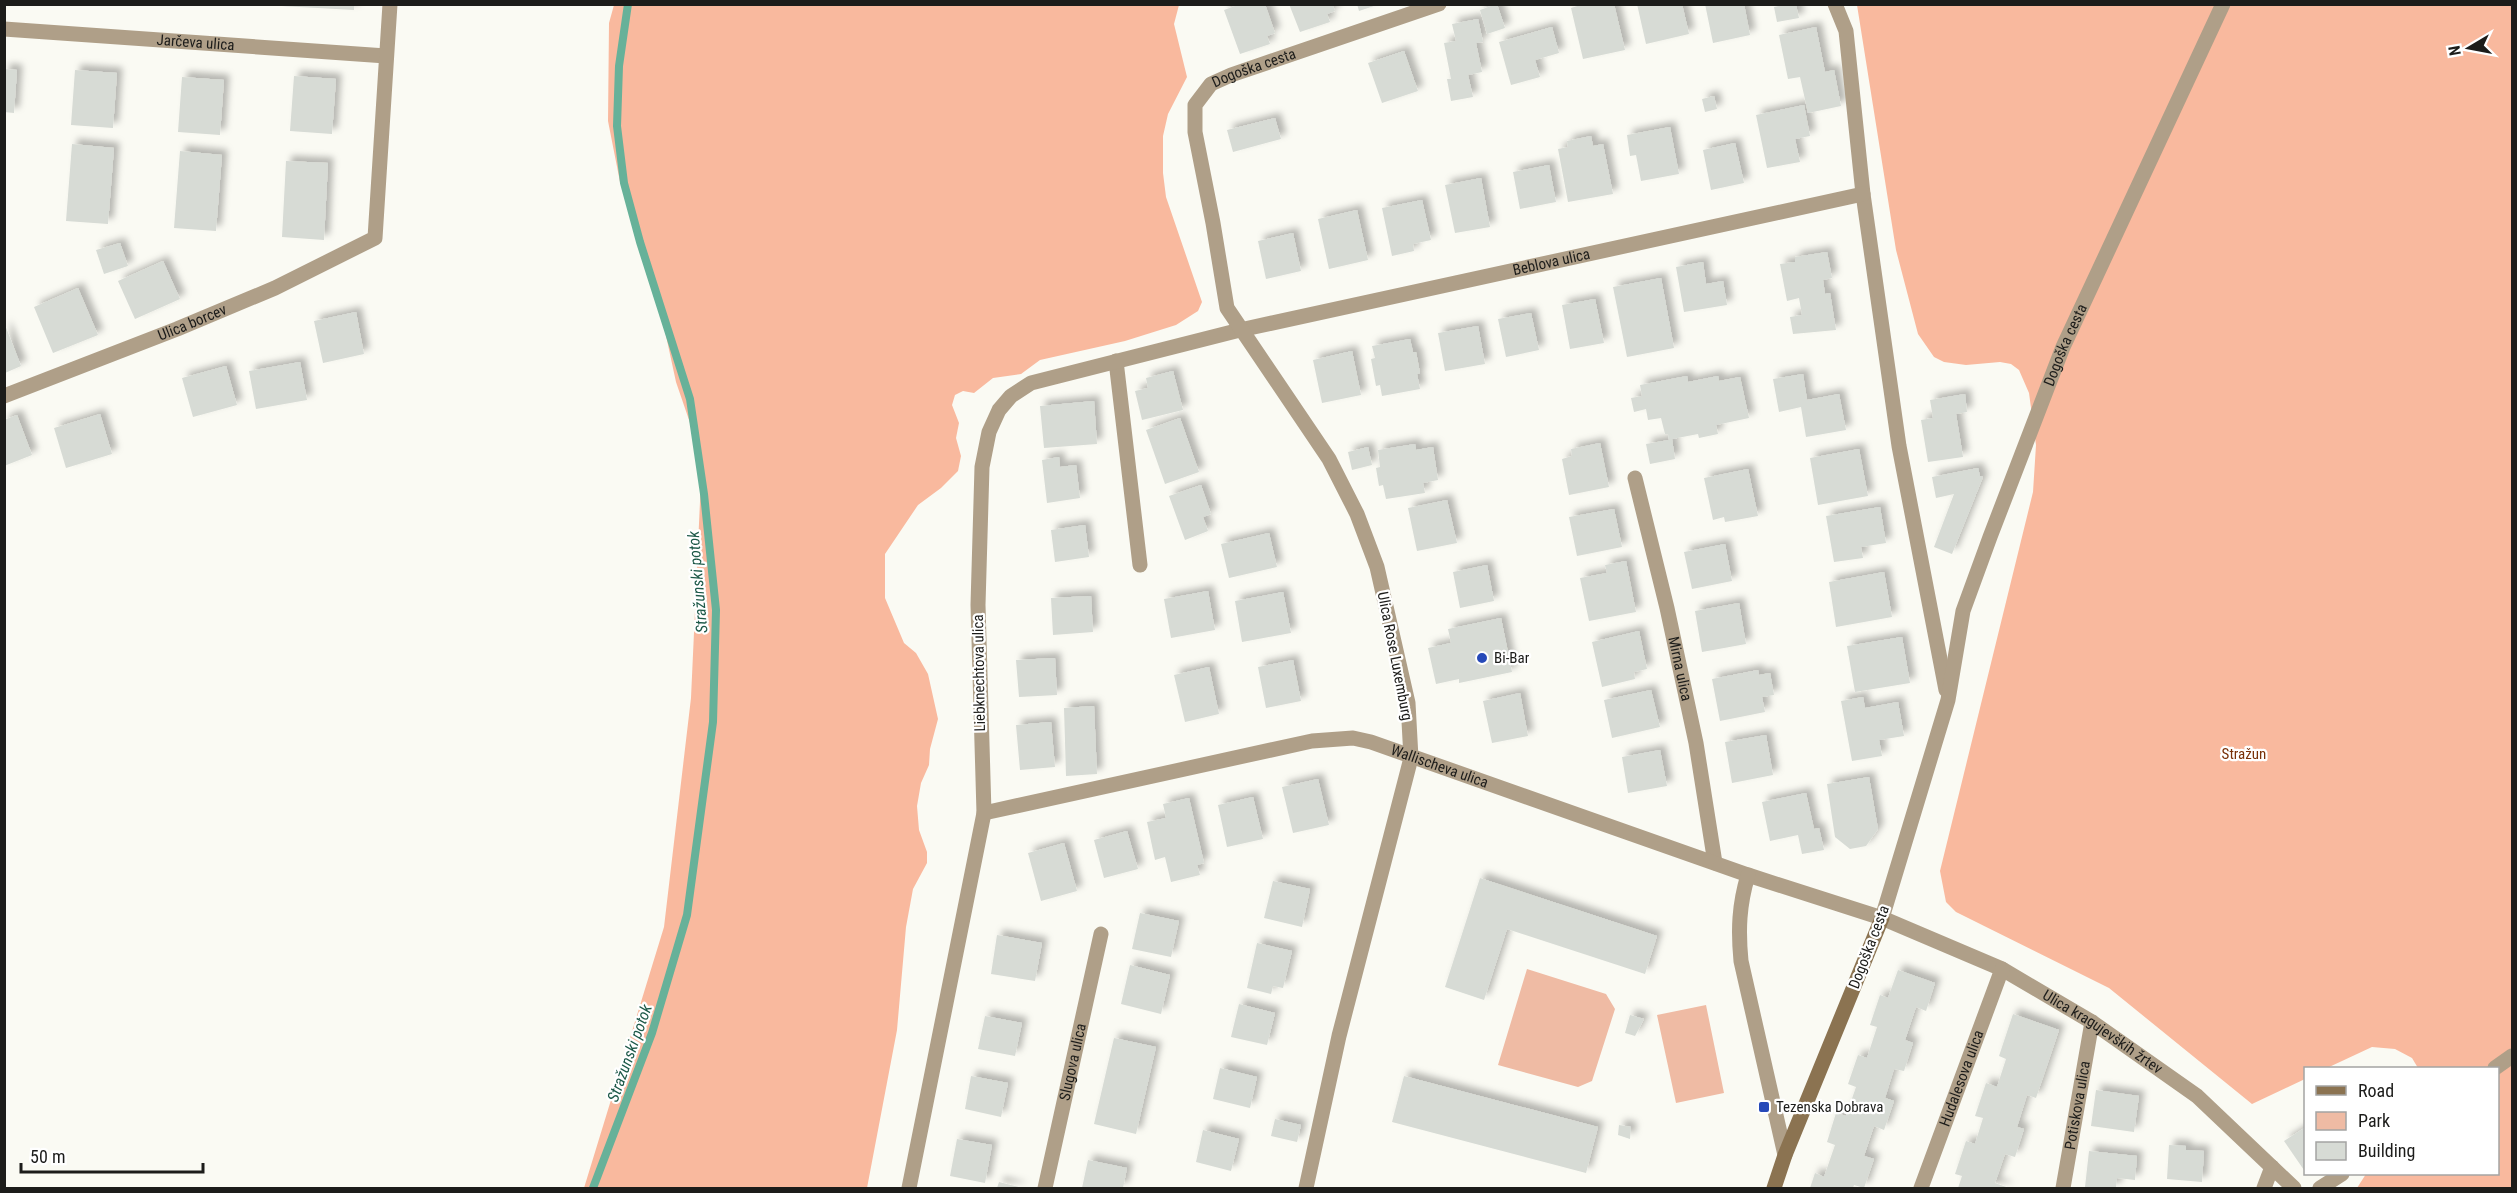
<svg xmlns="http://www.w3.org/2000/svg" width="2517" height="1193" font-family="'Roboto Condensed',sans-serif">
<style>
.green{fill:#efbba4}
.forest{fill:#f9b99e}
.lines{fill:none;stroke-linecap:round;stroke-linejoin:round}
.stream{stroke:#67b199;stroke-width:8}
.building{fill:#d7dbd5;filter:url(#shadow)}
.street{stroke:#af9f88;stroke-width:15}
.secondary{stroke:#8b7351;stroke-width:15}
.poi-dot{fill:#2649b8;stroke:#fff;stroke-width:2}
.labels{text-anchor:middle;stroke-width:4.5;stroke-linejoin:round;paint-order:stroke}
.street-label{font-size:15px;fill:#1c1c1a;stroke:#fff}
.poi-label{font-size:15px;fill:#1c1c1a;stroke:#fff;text-anchor:start}
.park-label{font-size:15px;fill:#793007;stroke:#fff}
.water-label{font-size:16px;font-style:italic;fill:#1d5948;stroke:#fff}
</style>
<defs>
<filter id="shadow"><feDropShadow dx="5.5" dy="-5.5" stdDeviation="3" flood-color="#0004"/></filter>
</defs>
<rect width="100%" height="100%" fill="#fafaf3"/>
<path class="green" d="M 1527,969 L 1606,994 L 1615,1009 L 1592,1081 L 1578,1087 L 1498,1065 Z
M 1706,1005 L 1724,1093 L 1676,1103 L 1657,1015 Z"/>
<path class="forest" d="M 614,5 L 1179,5 L 1174,24 L 1187,77 L 1168,114 L 1163,136 L 1163,173 L 1166,197 L 1202,302 L 1198,311 L 1176,325 L 1125,341 L 1040,360 L 1021,374 L 993,378 L 974,393 L 963,391 L 955,395 L 952,405 L 959,423 L 956,438 L 961,456 L 958,471 L 941,488 L 918,505 L 885,554 L 885,598 L 904,643 L 916,653 L 928,674 L 938,719 L 930,749 L 929,765 L 921,783 L 917,806 L 919,830 L 927,852 L 927,863 L 913,889 L 906,927 L 897,1030 L 867,1188 L 584,1188 L 664,927 L 691,698 L 702,458 L 676,382 L 657,294 L 635,217 L 620,182 L 608,121 L 609,23 Z
M 1857,5 L 2512,5 L 2512,1188 L 2357,1188 L 2366,1174 L 2498,1174 L 2498,1068 L 2418,1068 L 2412,1058 L 2395,1049 L 2372,1047 L 2327,1068 L 2306,1068 L 2305,1079 L 2252,1104 L 2109,988 L 1956,912 L 1946,902 L 1940,871 L 2033,492 L 2036,445 L 2029,393 L 2019,370 L 2011,364 L 2000,362 L 1966,365 L 1944,362 L 1934,357 L 1918,334 L 1896,250 Z"/>
<g class="lines">
<path class="stream" d="M 593,1188 L 652,1033 L 687,915 L 713,722 L 716,610 L 704,494 L 690,399 L 640,242 L 624,183 L 617,126 L 619,66 L 628,4"/>
</g>
<path class="building" d="M 282,4 L 354,4 L 354,10 L 281,6 Z
M 1241,4 L 1265,4 L 1275,33 L 1267,36 L 1270,44 L 1240,54 L 1224,10 Z
M 1289,4 L 1332,4 L 1335,11 L 1327,14 L 1330,22 L 1300,32 Z
M 1357,4 L 1376,4 L 1377,5 L 1359,11 Z
M 1497,4 L 1505,28 L 1487,34 L 1480,10 Z
M 1584,4 L 1614,4 L 1625,50 L 1583,59 L 1571,8 Z
M 1637,4 L 1682,4 L 1689,34 L 1646,44 Z
M 1705,4 L 1744,4 L 1750,35 L 1713,43 Z
M 1784,5 L 1796,5 L 1799,18 L 1777,22 L 1774,7 Z
M 1478,19 L 1483,42 L 1476,43 L 1482,72 L 1468,75 L 1473,97 L 1451,101 L 1447,79 L 1451,79 L 1444,43 L 1456,41 L 1452,24 Z
M 1552,27 L 1559,53 L 1535,60 L 1540,77 L 1511,85 L 1499,42 Z
M 1816,27 L 1825,72 L 1834,70 L 1841,106 L 1808,113 L 1800,77 L 1788,79 L 1779,35 Z
M 1404,51 L 1418,91 L 1382,103 L 1368,63 Z
M 4,69 L 17,70 L 14,113 L 4,112 Z
M 75,70 L 117,73 L 113,128 L 71,125 Z
M 294,76 L 336,79 L 332,134 L 290,131 Z
M 182,77 L 224,80 L 220,135 L 178,132 Z
M 1714,96 L 1717,109 L 1705,112 L 1702,99 Z
M 1804,105 L 1810,136 L 1795,139 L 1800,162 L 1767,168 L 1756,115 Z
M 1275,118 L 1281,139 L 1233,152 L 1227,130 Z
M 1670,127 L 1679,174 L 1641,181 L 1636,155 L 1630,156 L 1627,135 Z
M 1591,136 L 1593,146 L 1603,144 L 1613,194 L 1568,202 L 1558,149 L 1568,147 L 1567,141 Z
M 1735,143 L 1744,183 L 1711,190 L 1703,150 Z
M 72,144 L 114,148 L 108,224 L 66,221 Z
M 180,151 L 222,155 L 216,231 L 174,228 Z
M 286,161 L 328,163 L 324,240 L 282,237 Z
M 1549,165 L 1556,202 L 1520,209 L 1513,172 Z
M 1481,178 L 1490,227 L 1455,233 L 1445,185 Z
M 1422,200 L 1431,240 L 1413,244 L 1414,251 L 1392,256 L 1382,208 Z
M 1357,210 L 1368,260 L 1329,269 L 1318,219 Z
M 1293,233 L 1301,271 L 1266,279 L 1258,241 Z
M 120,243 L 128,266 L 104,274 L 96,250 Z
M 1827,252 L 1832,278 L 1823,280 L 1825,294 L 1830,293 L 1836,330 L 1793,334 L 1790,317 L 1802,315 L 1799,298 L 1787,301 L 1780,264 L 1795,262 L 1795,257 Z
M 163,261 L 180,299 L 135,319 L 118,281 Z
M 1703,262 L 1706,284 L 1723,281 L 1727,305 L 1684,312 L 1676,267 Z
M 1661,278 L 1674,348 L 1627,357 L 1613,287 Z
M 78,288 L 98,335 L 53,353 L 34,307 Z
M 1595,299 L 1604,343 L 1570,349 L 1562,305 Z
M 356,312 L 364,354 L 323,363 L 314,321 Z
M 1531,313 L 1539,350 L 1506,357 L 1498,319 Z
M 5,325 L 21,366 L 5,373 Z
M 1478,326 L 1485,364 L 1445,371 L 1438,333 Z
M 1410,339 L 1413,352 L 1416,352 L 1420,373 L 1417,374 L 1420,389 L 1382,396 L 1380,385 L 1376,386 L 1371,359 L 1375,358 L 1372,346 Z
M 1352,351 L 1361,395 L 1322,403 L 1313,360 Z
M 300,362 L 307,400 L 256,409 L 249,371 Z
M 226,366 L 237,405 L 193,417 L 182,378 Z
M 1173,371 L 1183,410 L 1142,420 L 1135,391 L 1148,388 L 1146,378 Z
M 1803,374 L 1807,400 L 1839,394 L 1846,430 L 1806,437 L 1801,407 L 1779,412 L 1773,379 Z
M 1687,376 L 1688,382 L 1718,376 L 1719,381 L 1740,377 L 1749,418 L 1716,425 L 1718,434 L 1699,438 L 1698,434 L 1672,439 L 1675,459 L 1650,464 L 1646,444 L 1669,440 L 1668,434 L 1665,434 L 1661,418 L 1648,420 L 1646,409 L 1634,412 L 1631,398 L 1642,396 L 1640,385 Z
M 1965,394 L 1967,412 L 1956,414 L 1963,457 L 1928,462 L 1921,420 L 1933,418 L 1930,400 Z
M 1094,401 L 1097,444 L 1044,448 L 1040,406 Z
M 100,414 L 112,454 L 66,468 L 54,428 Z
M 17,415 L 32,455 L 4,466 L 4,420 Z
M 1180,418 L 1199,472 L 1165,484 L 1146,430 Z
M 1600,443 L 1609,487 L 1569,495 L 1562,459 L 1572,456 L 1571,449 Z
M 1415,444 L 1416,450 L 1433,447 L 1438,480 L 1423,483 L 1425,493 L 1386,499 L 1383,485 L 1379,486 L 1376,468 L 1380,467 L 1378,450 Z
M 1368,447 L 1372,465 L 1352,470 L 1348,452 Z
M 1859,449 L 1868,496 L 1818,505 L 1810,458 Z
M 1059,457 L 1060,467 L 1076,465 L 1080,498 L 1047,503 L 1042,460 Z
M 1978,468 L 1980,476 L 1983,477 L 1952,554 L 1934,547 L 1954,494 L 1936,498 L 1932,477 Z
M 1748,469 L 1758,516 L 1725,522 L 1724,517 L 1713,520 L 1704,478 Z
M 1201,485 L 1211,514 L 1203,517 L 1208,531 L 1185,540 L 1169,496 Z
M 1447,500 L 1457,543 L 1417,551 L 1408,508 Z
M 1880,507 L 1886,543 L 1861,547 L 1863,558 L 1834,562 L 1826,516 Z
M 1614,509 L 1622,547 L 1577,556 L 1569,517 Z
M 1085,525 L 1089,557 L 1055,562 L 1051,530 Z
M 1269,533 L 1277,567 L 1229,578 L 1221,544 Z
M 1725,544 L 1732,581 L 1692,589 L 1684,552 Z
M 1626,561 L 1636,612 L 1589,621 L 1580,578 L 1607,573 L 1605,565 Z
M 1487,565 L 1494,601 L 1460,608 L 1453,572 Z
M 1884,572 L 1892,617 L 1836,627 L 1829,582 Z
M 1208,591 L 1215,630 L 1171,638 L 1164,599 Z
M 1283,592 L 1291,633 L 1242,642 L 1235,601 Z
M 1091,596 L 1093,632 L 1053,635 L 1051,598 Z
M 1739,603 L 1746,644 L 1702,652 L 1695,611 Z
M 1501,618 L 1512,672 L 1459,683 L 1459,679 L 1436,684 L 1428,648 L 1451,643 L 1448,629 Z
M 1639,631 L 1647,669 L 1634,672 L 1635,679 L 1602,687 L 1592,642 Z
M 1902,637 L 1910,683 L 1855,692 L 1847,646 Z
M 1055,658 L 1057,695 L 1019,697 L 1016,660 Z
M 1293,660 L 1301,701 L 1266,708 L 1258,667 Z
M 1209,667 L 1219,714 L 1185,722 L 1174,675 Z
M 1758,670 L 1759,675 L 1770,673 L 1774,695 L 1762,697 L 1765,712 L 1720,721 L 1712,679 Z
M 1651,690 L 1660,727 L 1612,738 L 1604,700 Z
M 1520,693 L 1528,736 L 1492,743 L 1483,701 Z
M 1863,697 L 1865,708 L 1898,702 L 1904,736 L 1879,740 L 1882,756 L 1852,761 L 1841,701 Z
M 1094,706 L 1097,774 L 1066,776 L 1064,708 Z
M 1051,722 L 1055,767 L 1020,770 L 1016,725 Z
M 1766,735 L 1773,775 L 1732,783 L 1725,742 Z
M 1660,750 L 1667,786 L 1628,793 L 1622,757 Z
M 1869,777 L 1878,829 L 1866,846 L 1850,849 L 1835,837 L 1827,784 Z
M 1318,779 L 1329,825 L 1293,833 L 1282,787 Z
M 1806,793 L 1814,829 L 1819,828 L 1824,850 L 1802,854 L 1798,835 L 1770,841 L 1762,802 Z
M 1253,797 L 1263,839 L 1227,847 L 1218,805 Z
M 1189,798 L 1204,863 L 1197,865 L 1200,875 L 1171,882 L 1165,857 L 1155,860 L 1147,822 L 1166,818 L 1163,804 Z
M 1127,831 L 1138,869 L 1104,878 L 1094,840 Z
M 1064,843 L 1077,891 L 1041,901 L 1028,853 Z
M 1480,878 L 1657,936 L 1645,974 L 1507,929 L 1484,1000 L 1445,987 Z
M 1273,881 L 1310,889 L 1302,927 L 1264,918 Z
M 1140,913 L 1179,921 L 1171,957 L 1132,949 Z
M 997,935 L 1042,943 L 1035,981 L 991,974 Z
M 1257,943 L 1292,951 L 1283,988 L 1273,986 L 1271,994 L 1247,988 Z
M 1130,965 L 1170,975 L 1161,1014 L 1121,1004 Z
M 1898,970 L 1935,983 L 1926,1011 L 1916,1007 L 1905,1040 L 1913,1043 L 1904,1071 L 1894,1069 L 1885,1098 L 1894,1101 L 1884,1130 L 1874,1126 L 1864,1156 L 1874,1159 L 1864,1188 L 1854,1185 L 1853,1188 L 1810,1188 L 1815,1173 L 1824,1177 L 1835,1145 L 1827,1142 L 1836,1113 L 1846,1116 L 1856,1087 L 1848,1084 L 1858,1055 L 1867,1058 L 1877,1027 L 1870,1025 L 1880,995 L 1888,998 Z
M 1239,1004 L 1275,1013 L 1267,1045 L 1231,1037 Z
M 2013,1014 L 2059,1030 L 2036,1098 L 2027,1095 L 2017,1127 L 2024,1129 L 2015,1157 L 2005,1154 L 1995,1183 L 2009,1188 L 1958,1188 L 1962,1176 L 1955,1174 L 1966,1141 L 1975,1144 L 1983,1118 L 1975,1116 L 1986,1083 L 1997,1087 L 2006,1059 L 1999,1056 Z
M 1630,1015 L 1644,1019 L 1635,1036 L 1625,1033 Z
M 985,1016 L 1022,1023 L 1015,1056 L 978,1049 Z
M 1114,1038 L 1156,1047 L 1136,1134 L 1094,1124 Z
M 1220,1068 L 1257,1077 L 1250,1108 L 1213,1099 Z
M 971,1076 L 1008,1083 L 1001,1117 L 965,1109 Z
M 1404,1076 L 1598,1127 L 1586,1173 L 1392,1122 Z
M 2096,1090 L 2139,1096 L 2134,1132 L 2091,1126 Z
M 1275,1119 L 1301,1125 L 1297,1142 L 1271,1136 Z
M 1619,1125 L 1631,1127 L 1630,1139 L 1618,1135 Z
M 2306,1127 L 2306,1173 L 2284,1141 Z
M 1203,1130 L 1239,1139 L 1231,1171 L 1196,1162 Z
M 957,1139 L 992,1145 L 985,1183 L 950,1176 Z
M 2169,1145 L 2186,1146 L 2186,1150 L 2204,1151 L 2202,1182 L 2167,1179 Z
M 2089,1151 L 2137,1156 L 2135,1180 L 2117,1178 L 2116,1188 L 2085,1187 Z
M 1088,1160 L 1127,1168 L 1123,1188 L 1082,1188 Z
M 999,1182 L 1023,1188 L 997,1188 Z"/>
<g class="lines">
<g class="street">
<path d="M 1835,4 L 1846,31 L 1863,194 L 1899,446 L 1946,690"/>
<path id="s1" d="M 4,29 L 386,56"/>
<path d="M 1116,361 L 1140,565"/>
<path id="s2" d="M 4,396 L 177,329 L 275,288 L 375,238 L 390,4"/>
<path id="s3" d="M 1635,478 L 1667,608 L 1696,743 L 1715,863"/>
<path id="s4" d="M 984,813 L 1312,741 L 1353,738 L 1371,742 L 1748,875 L 1882,918 L 2002,969 L 2092,1022 L 2197,1096 L 2294,1188"/>
<path d="M 1748,875 C 1739,905 1738,930 1741,961 L 1785,1155"/>
<path id="s5" d="M 1882,918 L 1948,700 L 1963,611 L 1990,537 L 2063,347 L 2223,4"/>
<path d="M 2495,1068 L 2512,1056"/>
<path id="s6" d="M 909,1188 L 984,813 L 978,605 L 982,467 L 989,432 L 999,410 L 1011,396 L 1031,383 L 1240,330 L 1863,194"/>
<path id="s7" d="M 1045,1188 L 1101,934"/>
<path id="s8" d="M 1306,1188 L 1339,1036 L 1411,758 L 1408,703 L 1377,567 L 1357,514 L 1329,459 L 1227,308 L 1213,223 L 1195,132 L 1195,105 L 1211,84 L 1231,75 L 1439,4"/>
<path id="s9" d="M 1921,1188 L 2002,969"/>
<path id="s10" d="M 2063,1188 L 2092,1022"/>
<path d="M 2264,1188 L 2272,1167"/>
<path d="M 2320,1188 L 2342,1174"/>
</g>
<path class="secondary" d="M 1774,1188 L 1785,1155 L 1882,918"/>
</g>
<g class="poi-dot">
<circle cx="1482" cy="658" r="6"/>
<rect x="1758" y="1101" width="12" height="12" rx="3"/>
</g>
<g class="labels">
<g class="street-label">
<text dy="5" stroke="none"><textPath href="#s1" startOffset="192">Jarčeva ulica</textPath></text>
<text dy="5" stroke="none"><textPath href="#s8" startOffset="1216">Dogoška cesta</textPath></text>
<text dy="5" stroke="none"><textPath href="#s6" startOffset="1365">Beblova ulica</textPath></text>
<text dy="5" stroke="none"><textPath href="#s2" startOffset="202">Ulica borcev</textPath></text>
<text dy="5" stroke="none"><textPath href="#s5" startOffset="603">Dogoška cesta</textPath></text>
<text transform="translate(1395 656) rotate(79)" y="5">Ulica Rose Luxemburg</text>
<text dy="5" stroke="none"><textPath href="#s3" startOffset="196">Mirna ulica</textPath></text>
<text transform="translate(979 673) rotate(-91)" y="5">Liebknechtova ulica</text>
<text dy="5" stroke="none"><textPath href="#s4" startOffset="468">Wallischeva ulica</textPath></text>
<text transform="translate(1869 947) rotate(-69)" y="5">Dogoška cesta</text>
<text dy="5" stroke="none"><textPath href="#s4" startOffset="1185">Ulica kragujevških žrtev</textPath></text>
<text dy="5" stroke="none"><textPath href="#s7" startOffset="129">Slugova ulica</textPath></text>
<text dy="5" stroke="none"><textPath href="#s9" startOffset="117">Hudalesova ulica</textPath></text>
<text dy="5" stroke="none"><textPath href="#s10" startOffset="84">Potiskova ulica</textPath></text>
</g>
<g class="poi-label">
<text x="1494" y="663">Bi-Bar</text>
<text x="1776" y="1112">Tezenska Dobrava</text>
</g>
<g class="park-label">
<text x="2244" y="759">Stražun</text>
</g>
<g class="water-label">
<text transform="translate(697 582) rotate(-95)" y="6">Stražunski potok</text>
<text transform="translate(629 1053) rotate(-70)" y="6">Stražunski potok</text>
</g>
</g>
<rect width="2517" height="1193" fill="none" stroke="#1c1c1a" stroke-width="12"/>
<rect x="2304" y="1067" width="195" height="108" fill="#ffffff" stroke="#a4a4a3" stroke-width="1.5"/>
<rect x="2316" y="1086" width="30" height="9" fill="#8b7351" stroke="#a4a4a3" stroke-width="1.5"/>
<text x="2358" y="1097" font-size="18" fill="#1c1c1a">Road</text>
<rect x="2316" y="1112" width="30" height="18" fill="#efbba4" stroke="#a4a4a3" stroke-width="1.5"/>
<text x="2358" y="1127" font-size="18" fill="#1c1c1a">Park</text>
<rect x="2316" y="1142" width="30" height="18" fill="#d7dbd5" stroke="#a4a4a3" stroke-width="1.5"/>
<text x="2358" y="1157" font-size="18" fill="#1c1c1a">Building</text>
<g transform="translate(2469 48) rotate(260)" stroke="#ffffff" stroke-width="4.5" paint-order="stroke">
<path d="M0-4.5L10 22L0 15L-10 22Z" fill="#1c1c1a"/>
<text y="-9" font-size="16" font-weight="bold" text-anchor="middle" fill="#1c1c1a">N</text>
</g>
<path d="M21 1163v9h182v-9" fill="none" stroke="#1c1c1a" stroke-width="3"/>
<text x="30" y="1163" font-size="18" fill="#1c1c1a" stroke="#ffffff" stroke-width="4.5" paint-order="stroke">50 m</text>
</svg>
